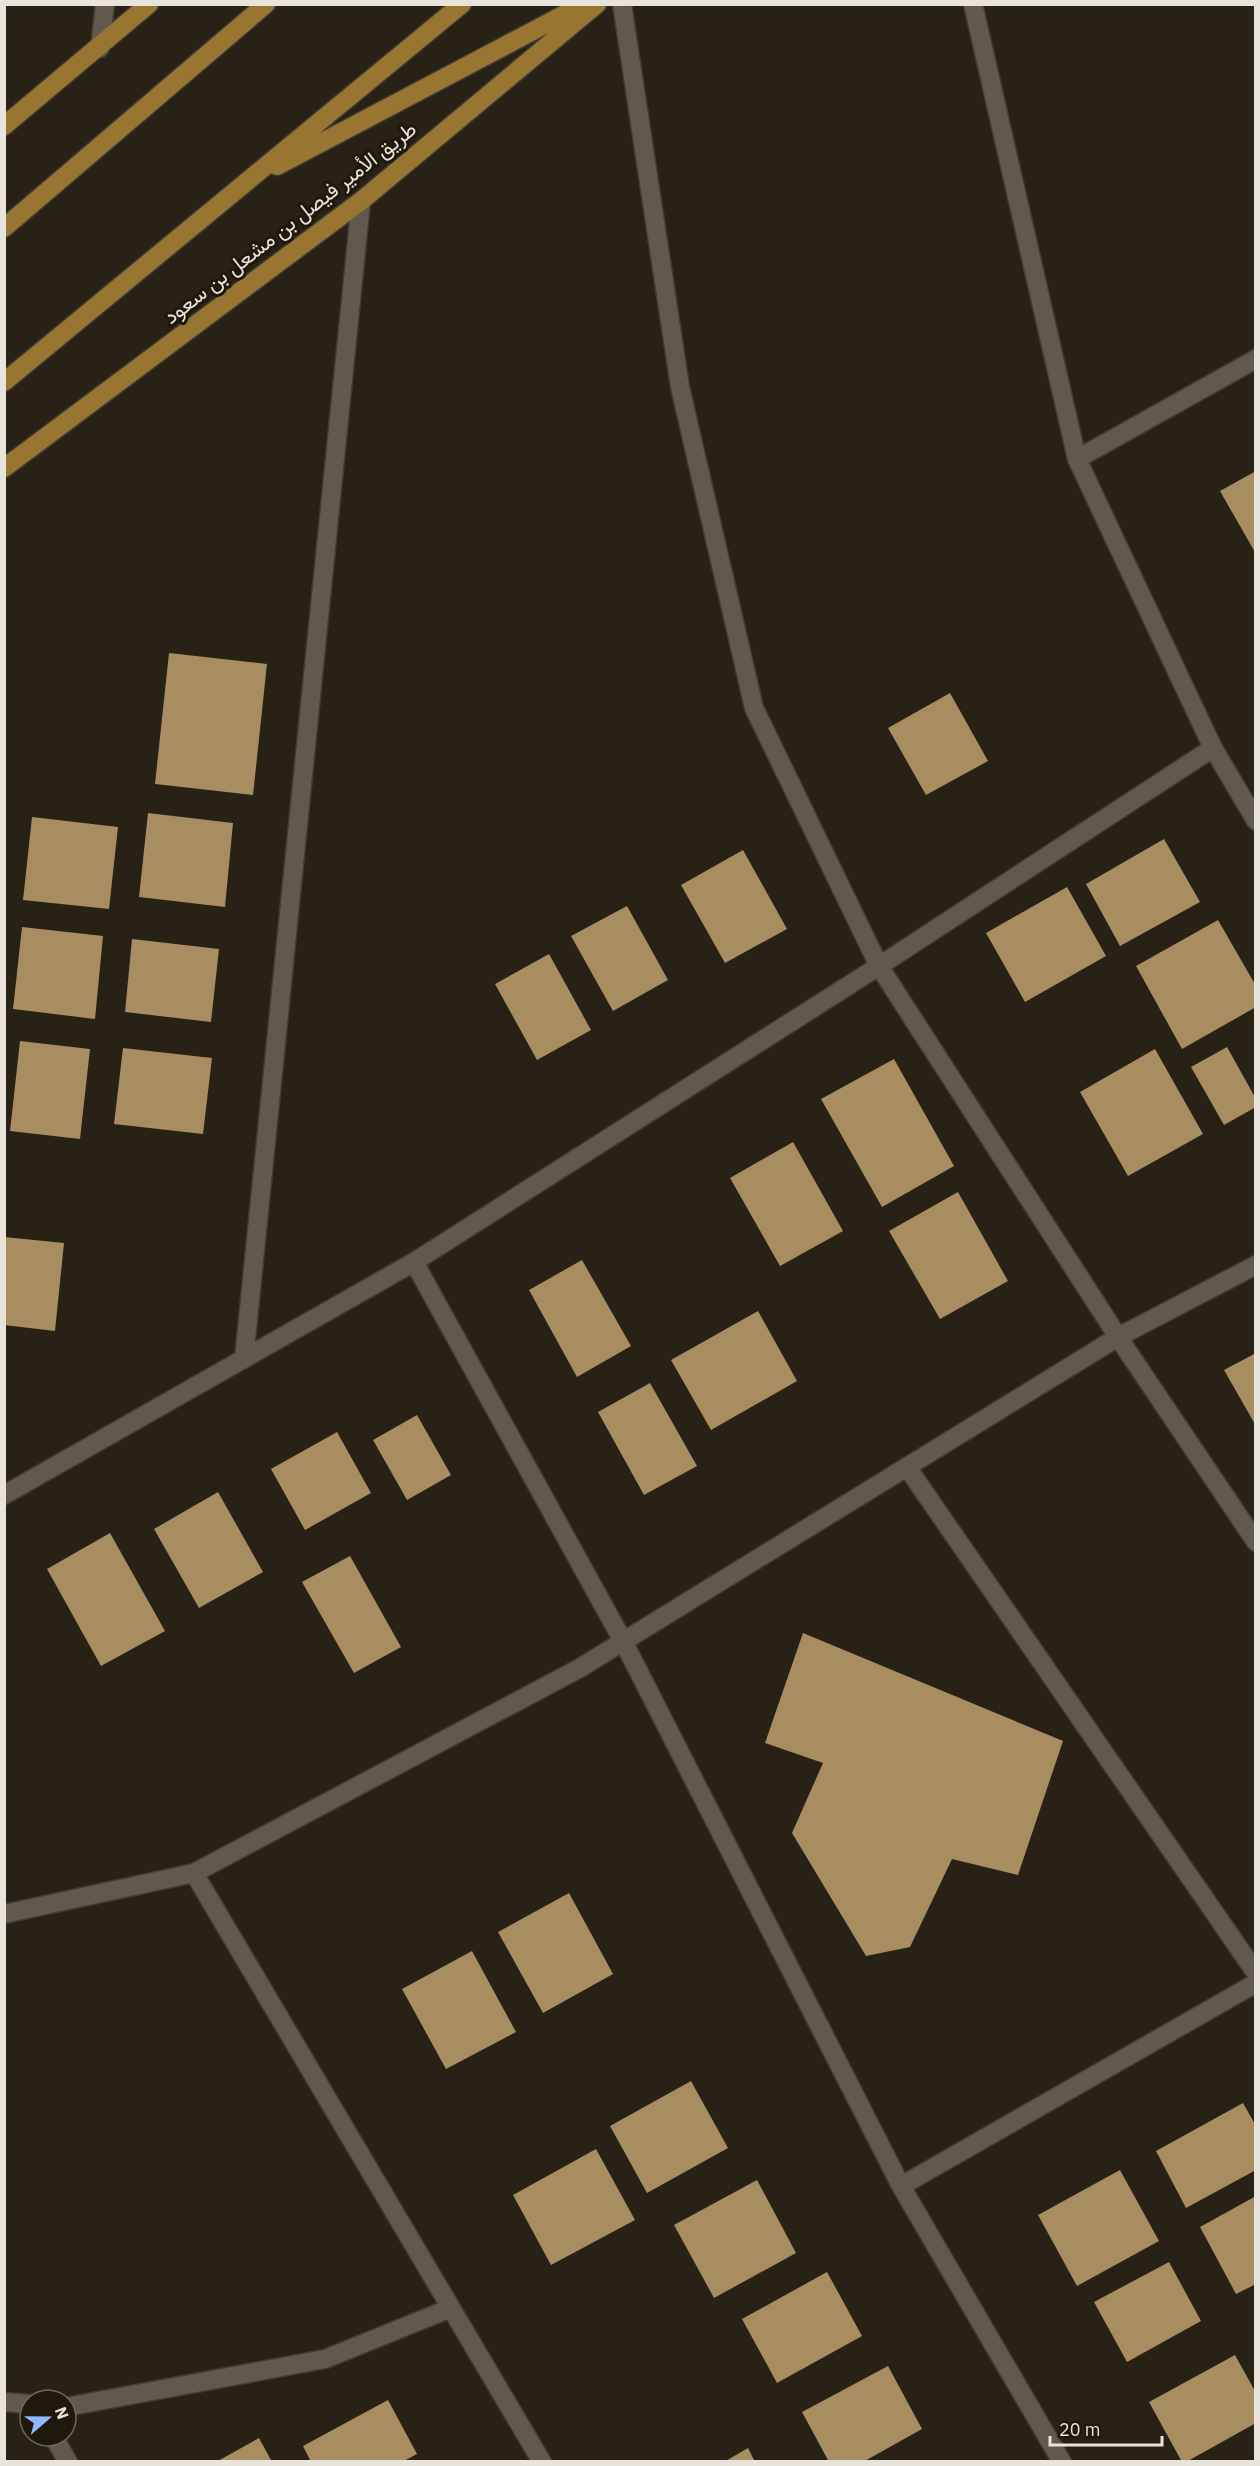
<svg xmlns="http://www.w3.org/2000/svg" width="1260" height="2466" font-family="'IBM Plex Sans',Vazirmatn,sans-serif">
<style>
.building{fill:#a88d60}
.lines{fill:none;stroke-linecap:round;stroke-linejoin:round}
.minor-casing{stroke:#403b33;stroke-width:21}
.major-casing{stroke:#403b33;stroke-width:21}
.minor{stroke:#61594c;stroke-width:18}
.major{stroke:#987632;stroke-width:18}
.labels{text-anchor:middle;stroke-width:6;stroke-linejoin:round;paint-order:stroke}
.street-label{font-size:21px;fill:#e8e3db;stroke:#1e180d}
</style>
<rect width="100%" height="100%" fill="#282116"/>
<path class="building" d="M 1256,471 L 1256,554 L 1220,491 Z
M 169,653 L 267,664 L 253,795 L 155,784 Z
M 950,693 L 988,761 L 926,795 L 888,728 Z
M 148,813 L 233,823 L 225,907 L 139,897 Z
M 32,817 L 118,827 L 109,909 L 23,900 Z
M 1164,839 L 1200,902 L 1120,946 L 1086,884 Z
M 743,850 L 787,929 L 725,963 L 681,885 Z
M 1067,887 L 1106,956 L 1025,1002 L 986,933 Z
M 627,906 L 668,980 L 613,1011 L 571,936 Z
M 1218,920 L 1256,986 L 1256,1007 L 1182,1049 L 1136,966 Z
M 22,927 L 103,936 L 95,1019 L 13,1009 Z
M 132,939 L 219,949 L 211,1022 L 125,1012 Z
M 549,954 L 591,1030 L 537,1060 L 495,984 Z
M 20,1041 L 90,1049 L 80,1139 L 10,1131 Z
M 1227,1047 L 1256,1099 L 1256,1107 L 1224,1125 L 1191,1067 Z
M 123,1048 L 212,1058 L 203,1134 L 114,1124 Z
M 1155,1049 L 1203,1134 L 1128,1176 L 1080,1092 Z
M 894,1059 L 954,1166 L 882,1207 L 821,1099 Z
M 793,1142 L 843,1231 L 780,1266 L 730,1178 Z
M 958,1192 L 1008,1281 L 940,1319 L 889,1231 Z
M 4,1237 L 64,1243 L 55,1331 L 4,1325 Z
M 582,1260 L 631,1346 L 577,1377 L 529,1290 Z
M 758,1311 L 797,1381 L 711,1430 L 671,1360 Z
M 1256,1353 L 1256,1426 L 1224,1370 Z
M 650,1383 L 697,1466 L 644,1495 L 598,1412 Z
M 417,1415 L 451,1475 L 407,1500 L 373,1440 Z
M 337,1432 L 371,1493 L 305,1530 L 271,1469 Z
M 218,1492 L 263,1572 L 199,1608 L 154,1529 Z
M 110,1533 L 165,1631 L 101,1666 L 47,1569 Z
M 350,1556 L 401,1647 L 354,1673 L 302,1582 Z
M 803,1633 L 1063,1741 L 1018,1875 L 952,1859 L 910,1947 L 866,1956 L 792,1833 L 823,1763 L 765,1743 Z
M 569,1893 L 613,1974 L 543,2013 L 498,1932 Z
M 472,1951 L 516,2032 L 446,2069 L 402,1989 Z
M 691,2081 L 728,2148 L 647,2193 L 610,2126 Z
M 1243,2103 L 1256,2126 L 1256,2170 L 1186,2208 L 1156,2151 Z
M 596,2149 L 635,2220 L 551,2265 L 513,2195 Z
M 1120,2170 L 1159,2241 L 1077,2286 L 1038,2215 Z
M 757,2180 L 796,2253 L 714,2298 L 674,2225 Z
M 1256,2196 L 1256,2284 L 1236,2294 L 1200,2227 Z
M 1169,2262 L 1201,2321 L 1127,2362 L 1094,2302 Z
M 827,2272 L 862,2336 L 777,2383 L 742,2319 Z
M 1235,2355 L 1256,2393 L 1256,2423 L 1186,2462 L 1182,2462 L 1149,2402 Z
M 888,2366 L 922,2429 L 863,2462 L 829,2462 L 802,2412 Z
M 388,2400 L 417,2454 L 402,2462 L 311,2462 L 303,2446 Z
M 259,2438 L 272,2462 L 216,2462 Z
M 748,2448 L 755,2462 L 724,2462 Z"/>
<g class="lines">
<g class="minor-casing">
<path id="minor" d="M 622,4 L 680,387 L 754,708 L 879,966 L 1118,1337 L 1256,1542
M 973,4 L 1077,459 L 1213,748 L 1256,821
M 100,48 L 105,4
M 1077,459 L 1256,359
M 414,1262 L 623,1641 L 901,2186 L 1062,2462
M 244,1359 L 361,201
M 907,1467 L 1256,1973
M 4,1495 L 414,1262 L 879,966 L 1213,748
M 194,1873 L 542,2462
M 4,1914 L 194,1873 L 580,1668 L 1118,1337 L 1256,1265
M 901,2186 L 1256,1983
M 4,2402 L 30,2404
M 66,2407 L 325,2359 L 451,2308
M 53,2436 L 68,2462"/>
</g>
<g class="major-casing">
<path id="major" d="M 4,126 L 149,4
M 277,166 L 584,4
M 4,228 L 266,4
M 4,382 L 462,4
M 4,468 L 361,201 L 597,4"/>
</g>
<use href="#minor" class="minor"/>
<use href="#major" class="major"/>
</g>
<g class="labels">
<g class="street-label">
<text transform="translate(290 223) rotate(-38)" y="7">طريق الأمير فيصل بن مشعل بن سعود</text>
</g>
</g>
<rect width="1260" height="2466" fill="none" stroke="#e8e3db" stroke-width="12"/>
<g transform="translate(48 2418) rotate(70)"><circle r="28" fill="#1e180d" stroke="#6f695f" stroke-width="1.5"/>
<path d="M0-4.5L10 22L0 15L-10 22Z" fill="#8fb8fd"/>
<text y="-9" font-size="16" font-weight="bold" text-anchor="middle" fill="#e8e3db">N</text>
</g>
<path d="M1050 2436v9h112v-9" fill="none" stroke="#e8e3db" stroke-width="3"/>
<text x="1059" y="2436" font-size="18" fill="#e8e3db" stroke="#1e180d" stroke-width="4.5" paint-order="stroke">20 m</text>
</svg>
